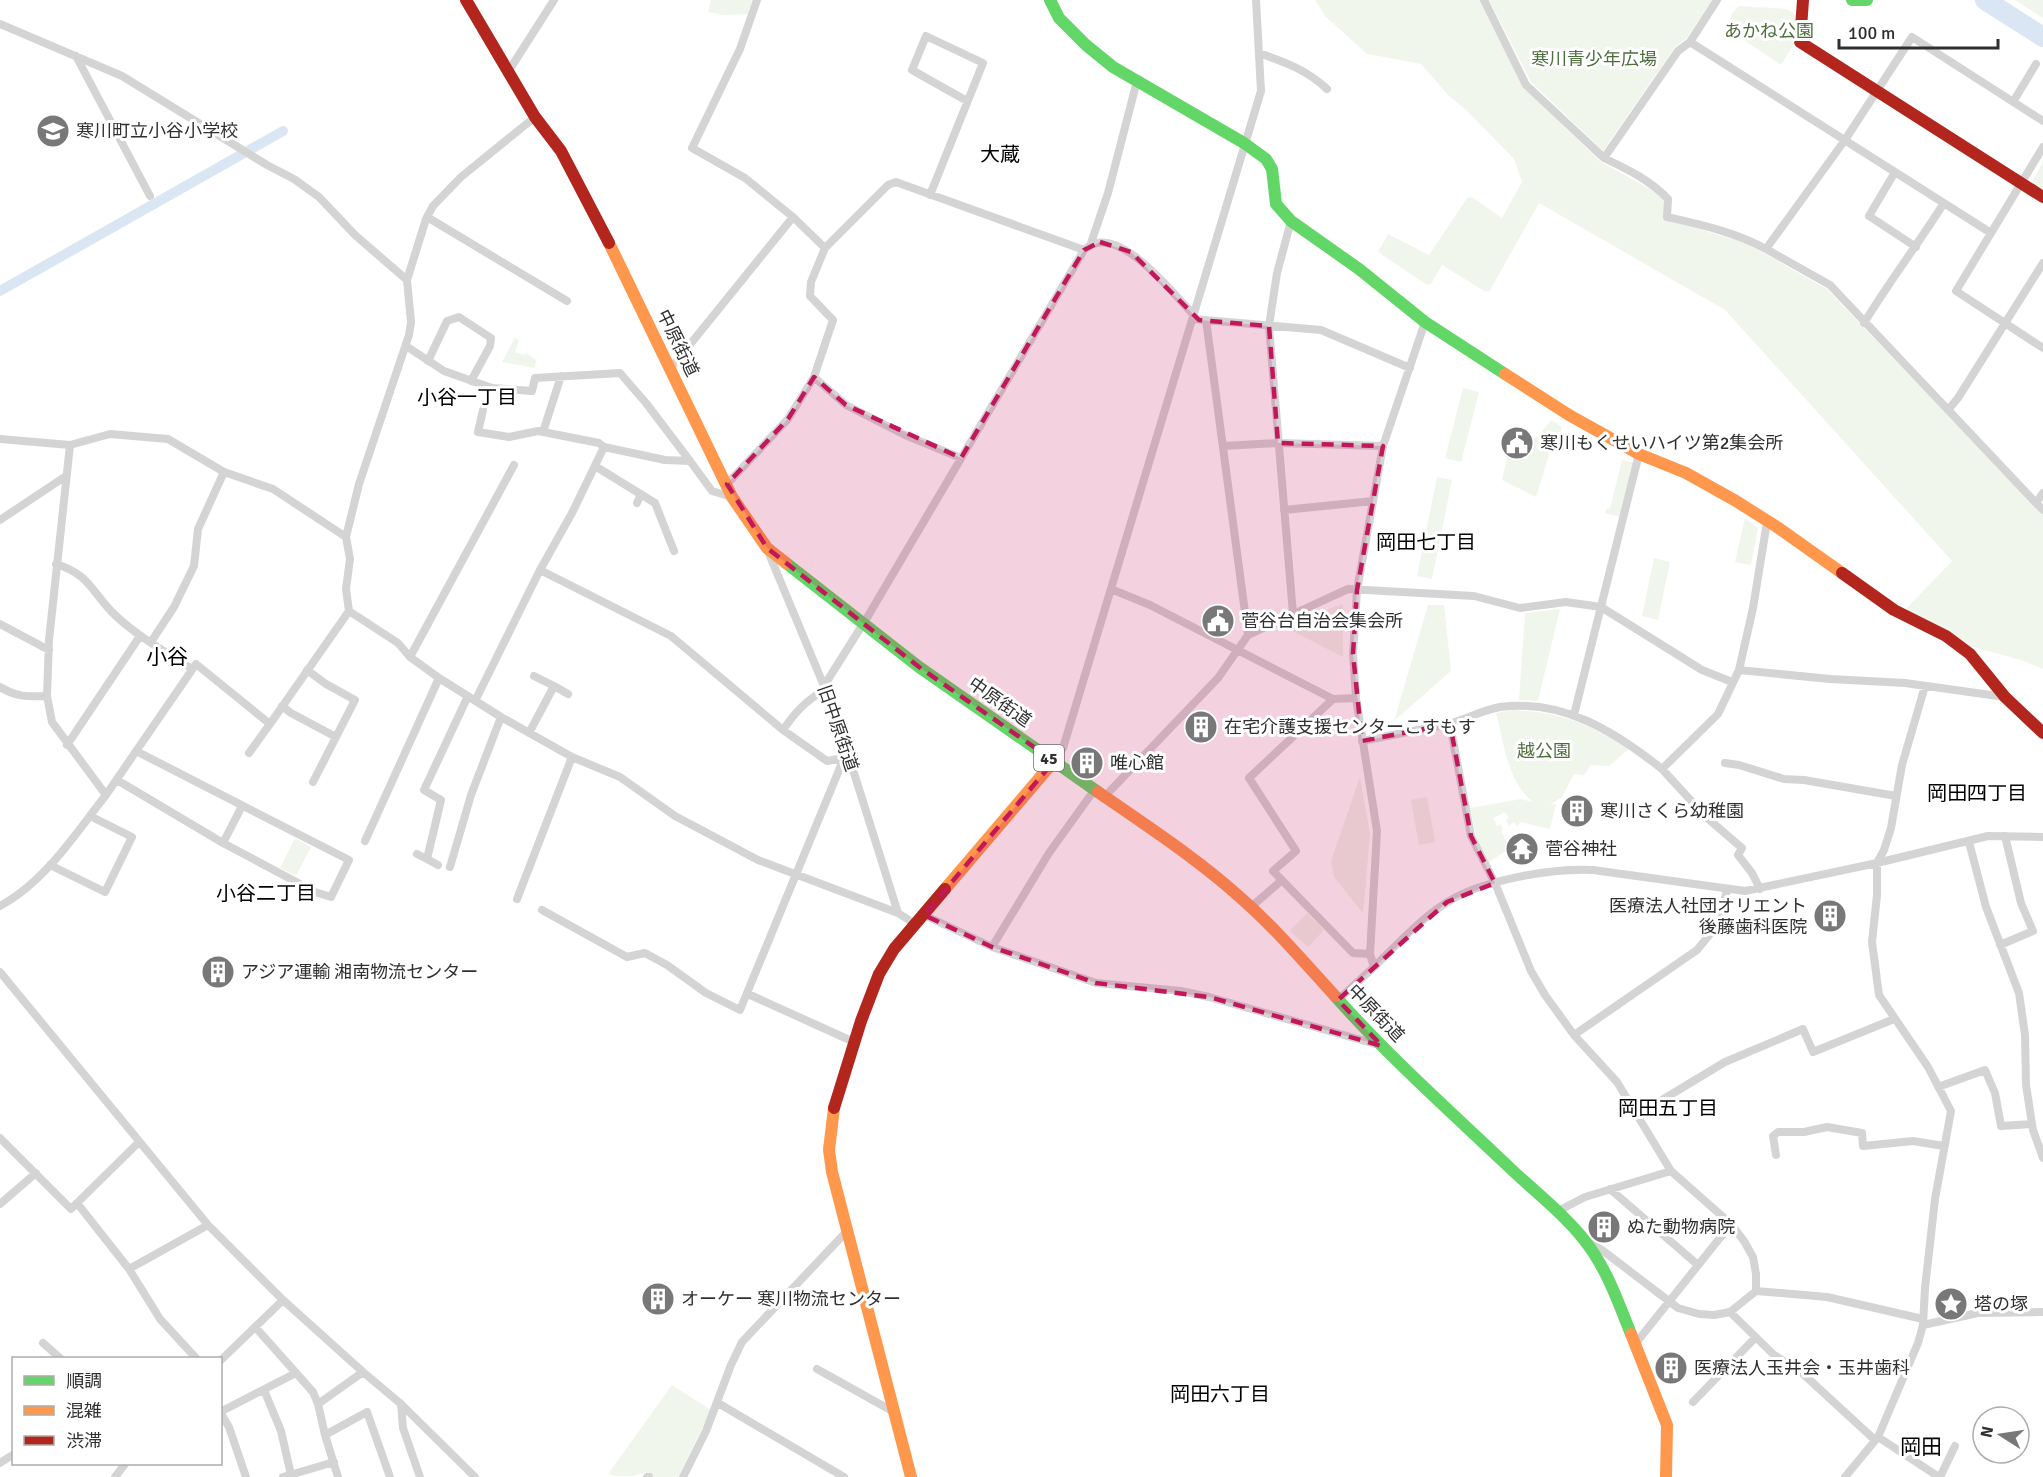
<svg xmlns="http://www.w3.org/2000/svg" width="2043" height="1477" font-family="Signika,'Noto Sans JP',sans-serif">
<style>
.green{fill:#f1f6ed}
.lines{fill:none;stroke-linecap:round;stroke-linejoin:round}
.canal{stroke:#dae6f3;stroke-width:10}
.river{stroke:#dae6f3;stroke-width:20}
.street{stroke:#d4d4d4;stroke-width:8}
.fast{stroke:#63d668;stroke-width:12}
.slow{stroke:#ff974d;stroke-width:12}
.jam{stroke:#b3261e;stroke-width:12}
.marked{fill:#c2185b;fill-opacity:0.2;stroke:#c2185b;stroke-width:4.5;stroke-dasharray:12 8;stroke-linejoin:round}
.labels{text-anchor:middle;stroke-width:6;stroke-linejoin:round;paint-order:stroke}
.shield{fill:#fff;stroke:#6e6e6e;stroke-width:1.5}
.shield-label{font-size:16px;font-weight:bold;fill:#303030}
.park-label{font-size:18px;fill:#4e6e3c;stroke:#fff}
.poi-label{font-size:18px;fill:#303030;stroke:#fff;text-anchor:start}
.street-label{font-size:18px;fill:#303030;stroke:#fff}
.neighbourhood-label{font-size:20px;fill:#000;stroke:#fff}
.quarter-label{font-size:21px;fill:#000;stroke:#fff}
</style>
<rect width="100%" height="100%" fill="#fff"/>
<path class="green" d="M 711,0 L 752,0 L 748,14 L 724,15 L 708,12 Z
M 1315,0 L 1480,0 L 1524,88 L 1601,162 L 1657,193 L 1664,201 L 1665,219 L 1746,243 L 1827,289 L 2043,515 L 2043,669 L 2021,660 L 1966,645 L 1904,611 L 1952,561 L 1725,310 L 1539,203 L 1489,292 L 1484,291 L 1442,265 L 1431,284 L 1427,285 L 1378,252 L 1388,234 L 1429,255 L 1467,198 L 1472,197 L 1502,218 L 1522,182 L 1514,159 L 1467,111 L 1448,95 L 1421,64 L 1367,54 L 1325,16 Z
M 1489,0 L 1712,0 L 1687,38 L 1675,47 L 1603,151 L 1531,82 Z
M 2015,0 L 2043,0 L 2043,18 Z
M 1739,6 L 1787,9 L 1796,15 L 1793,36 L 1794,44 L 1781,65 L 1727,29 L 1732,13 Z
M 2043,161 L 2043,189 L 2032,182 Z
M 515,337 L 519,341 L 515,352 L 524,355 L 526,353 L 536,360 L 535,368 L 502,362 Z
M 1463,388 L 1479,392 L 1461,462 L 1445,458 Z
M 1551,420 L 1562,427 L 1556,450 L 1551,449 L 1536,497 L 1502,480 L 1508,454 L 1527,459 L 1533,437 L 1537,438 Z
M 1622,460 L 1634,463 L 1621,517 L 1605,513 L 1607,508 L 1610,509 Z
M 1437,477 L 1452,480 L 1432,579 L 1417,576 Z
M 1745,518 L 1758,528 L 1751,565 L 1735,562 Z
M 1654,558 L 1670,562 L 1658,620 L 1642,616 Z
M 1343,604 L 1343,657 L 1281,625 Z
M 1428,605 L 1444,605 L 1451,671 L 1394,721 Z
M 1560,609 L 1538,701 L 1519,700 L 1525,613 Z
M 1512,710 C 1560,712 1589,723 1629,749 L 1609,766 L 1591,765 L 1584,775 L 1574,774 L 1562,797 L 1550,805 L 1556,804 L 1550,829 L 1521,822 L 1517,826 L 1514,822 L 1509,826 L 1506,820 L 1509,818 L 1505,812 L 1493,818 L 1497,826 L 1500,824 L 1503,829 L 1501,831 L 1510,848 L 1488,863 L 1476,836 L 1470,808 L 1521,799 L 1533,802 C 1507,782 1504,742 1496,713 Z
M 1360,777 L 1370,834 L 1363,913 L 1334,877 L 1331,861 Z
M 1427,797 L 1435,842 L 1419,845 L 1411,800 Z
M 295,838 L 311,847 L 296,876 L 280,868 Z
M 1307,913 L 1324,930 L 1308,947 L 1290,931 Z
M 672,1385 L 711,1410 L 678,1477 L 654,1477 L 646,1472 C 637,1477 618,1477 608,1474 Z"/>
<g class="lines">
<path class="canal" d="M 0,291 L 283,131"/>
<path class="river" d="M 1985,0 L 2043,37"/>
<path class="street" d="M 1484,0 L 1526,85 L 1604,158 L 1678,51 L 1690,42 L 1717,0
M 0,24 L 122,76 L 267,165 L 294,179 L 319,197 L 355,235 L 407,280
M 1690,42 L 1991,233
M 1259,53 C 1285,62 1307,70 1327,89
M 76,56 L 150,196
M 508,72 L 554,0
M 2013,102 L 2036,64
M 2043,147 L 1956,291 L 2043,348
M 1604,158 C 1627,169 1650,180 1668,199 L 1667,217 C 1702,225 1735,232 1766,249 L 1845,140 L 1912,37 L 2043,121
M 1895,172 L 1869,216 L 1916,247
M 930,195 L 983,63 L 926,36 L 912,70 L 967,101
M 427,217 L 567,301
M 793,217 L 825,248
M 1291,221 L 1277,273 L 1269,326 L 1293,614
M 1091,243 L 1108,193 L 1137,81
M 1766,249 L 1830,285 L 2036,503
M 1193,319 L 1321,330 L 1410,368
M 1206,320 L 1248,635
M 1864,323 C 1889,282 1918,244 1944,203
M 406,346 L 444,371 L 492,388 L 532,391 L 535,378 L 620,373 L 646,403 L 690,461
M 428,361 L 447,321 L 459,317 L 491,338 L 490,346 L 471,381
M 671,368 L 793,217 L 745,178 L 692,148 L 740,49 L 757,0
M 814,377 L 846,405 L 905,435 L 961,458
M 483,410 L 478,432 L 509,437 L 538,431 L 599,443 L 604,447
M 1948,410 L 1958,398 L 2043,263
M 543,432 L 561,376
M 0,439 L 70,445 L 110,434 L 168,439 L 224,472 L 273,489 L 346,537 L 350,559 L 346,589 L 349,611 L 398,643 L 410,657 L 439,678 L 501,717 L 572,757 L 620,777 L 675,816 L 758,860 L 898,913 L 915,924
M 70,445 L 49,640 L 47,696 L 52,722 L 106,795 L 196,664 L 270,724 L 349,611
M 1223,446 L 1278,443 L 1383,446
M 595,466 L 655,503 L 674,551
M 727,484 L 788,419 L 814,377 L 833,320 L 810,296 L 811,282 L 825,248 L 888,185 L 896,182 L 1084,250
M 2043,493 L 2036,503 L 2043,510
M 732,497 L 712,491 L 690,461 L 665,460 L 604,447 L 572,513 L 540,570 L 671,636 L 783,730 L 827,761 L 849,757
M 637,503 L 641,494
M 1284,510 L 1373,501
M 0,520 L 66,476
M 346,537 L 359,484 L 409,335 L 411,322 L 407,280 L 426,219 L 433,206 L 461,177 L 535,117
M 767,549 L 824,686 L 849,757 L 898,913
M 56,564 C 91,575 91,592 115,615 C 137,636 166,652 192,669
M 1111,589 L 1150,605 L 1333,699 L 1356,698
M 0,624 L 49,650
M 151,642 L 174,607 L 194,566 L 198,529 L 224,472
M 410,657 L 514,465
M 307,670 L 326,684 L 355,700 L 313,782
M 1739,670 L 1830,679 L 1905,683 L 2005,697
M 554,686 L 568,694
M 824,686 L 868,616 L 1084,250 C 1116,219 1172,293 1194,315
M 0,687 C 16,697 29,697 47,696
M 1333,699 L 1249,778 L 1296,851 L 1273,871 L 1353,953 L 1370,954
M 475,701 L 540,570
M 282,706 L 291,713 L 336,737
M 1574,715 L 1639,454
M 1450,724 L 1471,836 L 1495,883 L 1531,971 L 1545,995 L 1574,1035 L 1617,1082 L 1671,1171 L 1731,1224 L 1744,1241 L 1753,1257 L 1756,1274 L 1756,1291
M 783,730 C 796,711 805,702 825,689
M 529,733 L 554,686 L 534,676
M 1362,741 C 1391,735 1419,730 1448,724 C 1465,720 1482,710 1500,707 C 1563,699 1614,731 1662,769 L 1718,714 L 1739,670 L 1753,608 L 1767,522
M 67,745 L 140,636
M 249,753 L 270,724
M 1054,761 L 1063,748 L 1261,91 L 1256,0
M 1725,763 L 1739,765 L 1784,779 L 1804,780 L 1896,796
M 1662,769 L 1706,817 L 1742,848 L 1738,855 L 1752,873 L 1760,889
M 117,780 L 223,843 L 315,892 L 331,897 L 349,860 L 136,751
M 1110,791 L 1218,678 L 1248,635 L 1348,589 L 1474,596 L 1520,608 L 1566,602 L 1601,607 L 1702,670 L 1732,682
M 365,841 L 439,678
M 1969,842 L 1986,907 L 2019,993 L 2025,1035 L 2026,1085 L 2033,1130 L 2043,1158
M 223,843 L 242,806
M 417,854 L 427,859
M 50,865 L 105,892 L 132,837 L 90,816
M 438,865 L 427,859 L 441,800 L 424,790 L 468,696
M 450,867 L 471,795 L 501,717
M 517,899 L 572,757
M 0,906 C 45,882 75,834 106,795
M 1251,907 L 1282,880
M 542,910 L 627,957 L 645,953 L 667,965 L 706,993 L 740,1010 L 844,758
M 924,915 L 992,947 L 1096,983 L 1181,991 L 1209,997 L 1379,1045
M 2000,945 L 2033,931 L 2021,903 L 2005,836
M 992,947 L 1049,853 L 1095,789
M 1374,967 C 1397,945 1419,920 1446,903 C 1481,880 1552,868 1593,870 L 1745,891 L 1877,863 L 1988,836 L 2043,837
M 0,972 L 208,1225 L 283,1300 L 363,1372 L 401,1404 L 475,1477
M 748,994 L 854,1042
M 1338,1000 L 1374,967 L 1370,954 L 1377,831 L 1356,698 L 1353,654 L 1357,590 L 1383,446 L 1425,322
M 1574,1035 L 1697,950 L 1719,923 L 1727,890
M 1938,1087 L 1985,1070 L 1995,1093 L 2001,1126 L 2032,1124
M 1637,1115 L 1725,1062 L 1803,1029 L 1813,1052 L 1894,1019
M 0,1138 L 71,1209 L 138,1143
M 1776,1155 L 1773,1136 L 1778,1132 L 1804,1132 L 1827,1127 L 1862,1133 L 1863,1146 L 1913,1141 L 1944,1146
M 1610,1189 L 1698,1265
M 77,1203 L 129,1269 L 160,1319 L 196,1358
M 0,1204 L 36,1173
M 1558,1211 L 1585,1197 L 1671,1171
M 1588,1242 L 1602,1250 L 1678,1308 L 1699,1314 L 1714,1315 L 1730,1312 L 1774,1355 L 1801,1372 L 1875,1440
M 129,1269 L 208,1225
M 1730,1312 L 1756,1291 L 1827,1297 L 1923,1319
M 1923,1325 L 1978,1313 L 2043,1312
M 256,1328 L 313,1392 L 318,1404 L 325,1435 L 338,1477
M 43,1343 L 60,1358
M 1636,1343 L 1731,1224
M 220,1361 L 283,1300
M 817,1369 L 894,1412
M 264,1390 L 281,1431 L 291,1475
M 1693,1402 L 1755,1338
M 718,1403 L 844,1477
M 318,1404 L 363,1372
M 401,1404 L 403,1428 L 420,1477
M 220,1412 L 296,1373
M 220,1412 L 229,1427 L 246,1477
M 325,1435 L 367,1412 L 390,1477
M 1878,1437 L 1939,1477
M 0,1463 L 14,1454
M 115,1477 L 125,1464
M 283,1477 L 334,1462
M 647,1477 L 649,1477
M 683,1477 L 706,1431 L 731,1365 L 742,1342 L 848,1230
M 1845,1477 L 1878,1437 L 1918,1343 L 1923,1325 L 1925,1288 L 1935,1199 L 1951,1111 L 1928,1067 L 1879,995 L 1872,942 L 1877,895 L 1877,863 L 1884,850 L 1891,828 L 1902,765 L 1925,686
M 1940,1477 L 1955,1446"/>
<path class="fast" d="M 1050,0 L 1059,18 L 1086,45 L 1113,67 L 1244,143 L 1266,159 L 1272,169 L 1276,204 L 1291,221 L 1359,269 L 1425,322 L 1505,374
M 1852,0 L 1867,0
M 786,563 L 919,667 L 1098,792
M 1335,996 C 1389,1057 1451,1112 1510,1168 C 1535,1192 1563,1213 1585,1241 C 1607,1269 1618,1302 1631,1334"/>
<path class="slow" d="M 609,243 L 732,497 L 767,548 L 786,563
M 1505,374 L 1569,415 L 1639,454 L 1686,473 L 1736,501 L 1777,527 L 1842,573
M 1098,792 C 1147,826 1198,859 1242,899 C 1276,929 1305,963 1335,996
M 945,889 L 1054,761
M 834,1108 L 829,1150 L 832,1172 L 911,1477
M 1631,1334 L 1667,1425 L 1666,1477"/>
<path class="jam" d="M 466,0 L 535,117 L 561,151 L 609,243
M 1803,0 L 1800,42 L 2043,197
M 1842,573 L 1894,610 L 1946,636 L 1970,654 L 2005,697 L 2043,733
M 834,1108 L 861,1021 L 879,974 L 894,949 L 945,889"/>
</g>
<path class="marked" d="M 1100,242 L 1131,252 L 1199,320 L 1269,326 L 1278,443 L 1383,446 L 1357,590 L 1353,654 L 1362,741 L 1450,724 L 1471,836 L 1495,883 L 1447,902 L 1338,1000 L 1382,1046 L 1209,997 L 1096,983 L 992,947 L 924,915 L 1054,761 L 919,667 L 767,548 L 727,484 L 788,419 L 814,377 L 846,405 L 961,458 L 1084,250 Z"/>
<defs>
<g id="school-disc" transform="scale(1.725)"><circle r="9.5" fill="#787878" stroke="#fff"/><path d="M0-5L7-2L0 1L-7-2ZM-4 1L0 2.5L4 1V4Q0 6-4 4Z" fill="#fff"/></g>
<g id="civic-disc" transform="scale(1.725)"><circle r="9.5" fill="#787878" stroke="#fff"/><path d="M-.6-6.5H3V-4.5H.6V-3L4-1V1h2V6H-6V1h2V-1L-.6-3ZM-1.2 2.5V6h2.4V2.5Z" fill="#fff"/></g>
<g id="building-disc" transform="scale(1.725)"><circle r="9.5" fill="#787878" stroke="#fff"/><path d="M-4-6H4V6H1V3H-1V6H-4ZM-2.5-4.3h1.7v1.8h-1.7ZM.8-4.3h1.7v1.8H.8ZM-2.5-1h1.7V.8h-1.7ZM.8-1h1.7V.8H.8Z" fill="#fff"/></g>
<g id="temple-disc" transform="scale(1.725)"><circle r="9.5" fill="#787878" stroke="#fff"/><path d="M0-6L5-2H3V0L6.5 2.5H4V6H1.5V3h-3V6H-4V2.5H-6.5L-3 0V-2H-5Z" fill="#fff"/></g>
<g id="sight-disc" transform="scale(1.725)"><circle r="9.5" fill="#787878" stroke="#fff"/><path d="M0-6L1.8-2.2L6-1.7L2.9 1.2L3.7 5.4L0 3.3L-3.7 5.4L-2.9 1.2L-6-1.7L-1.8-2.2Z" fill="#fff"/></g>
</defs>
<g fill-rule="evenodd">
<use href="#school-disc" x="53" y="131"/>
<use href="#civic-disc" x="1517" y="443"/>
<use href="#civic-disc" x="1218" y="621"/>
<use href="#building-disc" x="1201" y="727"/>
<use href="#building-disc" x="1087" y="763"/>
<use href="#building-disc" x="1577" y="811"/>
<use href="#temple-disc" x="1522" y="849"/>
<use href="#building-disc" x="1830" y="916"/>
<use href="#building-disc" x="218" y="972"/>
<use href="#building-disc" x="1604" y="1227"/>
<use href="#building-disc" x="658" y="1299"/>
<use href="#sight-disc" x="1951" y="1304"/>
<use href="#building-disc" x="1671" y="1368"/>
</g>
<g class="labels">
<rect class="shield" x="1034" y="745" width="30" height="26" rx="4.5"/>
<g class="shield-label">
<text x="1049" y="764">45</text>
</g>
<g class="park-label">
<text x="1769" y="37">あかね公園</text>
<text x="1594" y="65">寒川青少年広場</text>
<text x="1544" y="757">越公園</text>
</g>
<g class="poi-label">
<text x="76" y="137">寒川町立小谷小学校</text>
<text x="1540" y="449">寒川もくせいハイツ第2集会所</text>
<text x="1241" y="627">菅谷台自治会集会所</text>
<text x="1224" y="733">在宅介護支援センターこすもす</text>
<text x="1110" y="769">唯心館</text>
<text x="1600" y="817">寒川さくら幼稚園</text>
<text x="1545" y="855">菅谷神社</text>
<text x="1807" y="912" text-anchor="end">医療法人社団オリエント<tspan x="1807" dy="21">後藤歯科医院</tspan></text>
<text x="241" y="978">アジア運輸 湘南物流センター</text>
<text x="1627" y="1233">ぬた動物病院</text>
<text x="681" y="1305">オーケー 寒川物流センター</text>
<text x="1974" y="1310">塔の塚</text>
<text x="1694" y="1374">医療法人玉井会・玉井歯科</text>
</g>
<g class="street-label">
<text transform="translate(678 343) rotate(64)" y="6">中原街道</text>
<text transform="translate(1000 702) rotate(35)" y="6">中原街道</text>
<text transform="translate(838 728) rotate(71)" y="6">旧中原街道</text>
<text transform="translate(1376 1013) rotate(46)" y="6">中原街道</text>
</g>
<g class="neighbourhood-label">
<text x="1000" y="161">大蔵</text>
<text x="467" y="404">小谷一丁目</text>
<text x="1426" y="549">岡田七丁目</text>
<text x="1977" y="800">岡田四丁目</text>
<text x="266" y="900">小谷二丁目</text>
<text x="1668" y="1115">岡田五丁目</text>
<text x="1220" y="1401">岡田六丁目</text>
</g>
<g class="quarter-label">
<text x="167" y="664">小谷</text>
<text x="1921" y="1454">岡田</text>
</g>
</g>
<rect x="12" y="1357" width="210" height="108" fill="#ffffff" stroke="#acacac" stroke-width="1.5"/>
<rect x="24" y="1376" width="30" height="9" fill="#63d668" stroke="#acacac" stroke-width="1.5"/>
<text x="66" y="1387" font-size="18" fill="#303030">順調</text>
<rect x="24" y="1406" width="30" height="9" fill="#ff974d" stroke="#acacac" stroke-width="1.5"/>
<text x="66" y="1417" font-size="18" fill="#303030">混雑</text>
<rect x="24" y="1436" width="30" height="9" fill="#b3261e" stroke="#acacac" stroke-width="1.5"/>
<text x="66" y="1447" font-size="18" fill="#303030">渋滞</text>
<g transform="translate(2001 1435) rotate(282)"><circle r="28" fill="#ffffff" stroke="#acacac" stroke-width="1.5"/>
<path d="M0-4.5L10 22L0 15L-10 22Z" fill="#787878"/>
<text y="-9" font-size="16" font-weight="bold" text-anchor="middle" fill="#303030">N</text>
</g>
<path d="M1839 39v9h159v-9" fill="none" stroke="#303030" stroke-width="3"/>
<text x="1848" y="39" font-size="18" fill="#303030" stroke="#ffffff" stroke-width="4.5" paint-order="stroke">100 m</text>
</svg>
